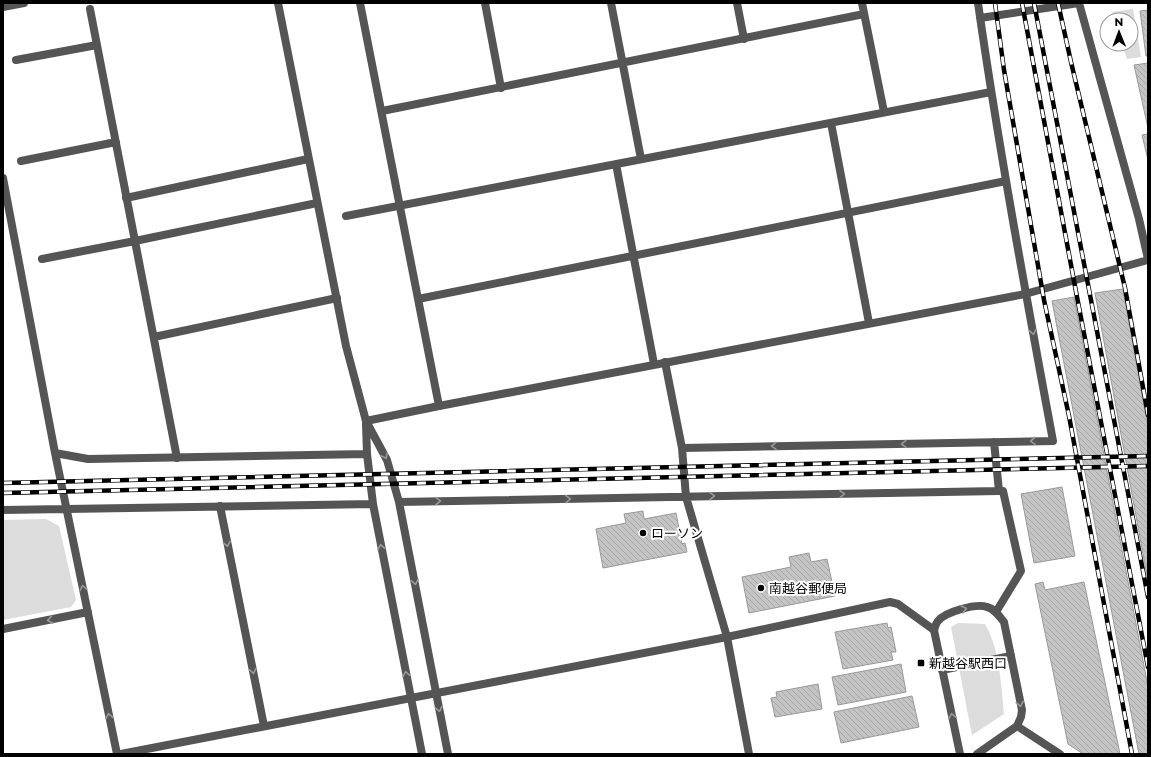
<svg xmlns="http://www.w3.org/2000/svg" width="1151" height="757" font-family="Montserrat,'Noto Sans JP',sans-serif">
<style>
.green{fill:#dcdcdc}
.building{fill:url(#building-back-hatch);stroke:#999}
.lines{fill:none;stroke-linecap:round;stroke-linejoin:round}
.service{stroke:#555;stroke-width:8}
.minor{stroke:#555;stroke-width:8}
.tertiary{stroke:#555;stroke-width:8}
.rail-casing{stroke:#000;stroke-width:4.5}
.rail{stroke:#fff;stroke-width:3;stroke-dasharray:9;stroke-linecap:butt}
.oneway{stroke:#999}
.poi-dot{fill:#000;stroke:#fff;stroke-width:1.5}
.labels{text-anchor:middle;stroke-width:4;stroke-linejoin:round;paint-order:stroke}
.poi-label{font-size:13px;fill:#000;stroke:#fff;text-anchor:start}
</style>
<defs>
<pattern id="building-back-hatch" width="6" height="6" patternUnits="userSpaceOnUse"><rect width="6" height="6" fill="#c4c4c4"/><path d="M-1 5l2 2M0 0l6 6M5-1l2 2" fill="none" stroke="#a7a7a7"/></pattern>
</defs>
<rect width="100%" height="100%" fill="#fff"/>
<path class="green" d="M 1133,9 L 1141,57 L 1127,59 L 1122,44 L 1131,44 L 1131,20 L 1115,20 L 1112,12 Z
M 46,519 L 59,526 L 76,600 L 71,607 L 3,620 L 3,520 Z
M 958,623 L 985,624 C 1000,650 1001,684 1004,714 L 972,735 L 951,627 Z"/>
<path class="building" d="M 1148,10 L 1148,56 L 1146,56 L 1140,11 Z
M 1148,63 L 1148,128 L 1134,65 Z
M 1148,134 L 1148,160 L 1142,135 Z
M 1123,289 L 1148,427 L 1148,581 L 1095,293 Z
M 1074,297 L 1148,687 L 1148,754 L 1139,754 L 1052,301 Z
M 1062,487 L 1075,556 L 1034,563 L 1021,494 Z
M 643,511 L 644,519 L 676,513 L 682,544 L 685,543 L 687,552 L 603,568 L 596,529 L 626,523 L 624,514 Z
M 809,553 L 811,562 L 827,559 L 835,596 L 749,613 L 742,577 L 791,567 L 789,557 Z
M 1043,582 L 1045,590 L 1084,582 L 1120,754 L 1083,754 L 1068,744 L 1035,584 Z
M 887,623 L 888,628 L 891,627 L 896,652 L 891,652 L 893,660 L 843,669 L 835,632 Z
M 901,664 L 906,692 L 838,705 L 832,677 Z
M 818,684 L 822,709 L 775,717 L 771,698 L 777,697 L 776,692 Z
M 912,696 L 919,727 L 841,743 L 834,712 Z"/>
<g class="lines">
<path class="service" d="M 90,9 L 177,458
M 16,60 L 97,45
M 21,161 L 116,142
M 126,198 L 308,159
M 42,259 L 135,241 L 317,203
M 154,337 L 337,298
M 942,670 L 1011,656"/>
<path class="minor" d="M 360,3 L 439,406
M 485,3 L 501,88
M 611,3 L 641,159
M 737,3 L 744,39
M 862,3 L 884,112
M 3,7 L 24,3
M 980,18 L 1079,3
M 382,111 L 864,14
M 831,123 L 869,323
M 616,164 L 654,364
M 3,178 L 55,453 L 88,459 L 367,454
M 346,216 L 991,92
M 418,299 L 1006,181
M 665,362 L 682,448 L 686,497 L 727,637 L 749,754
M 366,421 L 387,460 L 399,502 L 448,754
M 366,424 L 367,454 L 373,504 L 422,754
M 994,442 L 999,491 L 1003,491 L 1021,571 L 996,612
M 682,448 L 1053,441 C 1026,295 999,150 978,3
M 55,453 L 117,754
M 399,502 L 999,491
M 220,506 L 264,726
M 3,510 L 373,504
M 3,629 L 88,612
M 1017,726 L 1060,754
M 960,754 L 934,630 C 935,627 936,623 938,621 C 945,612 976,603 987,607 C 995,609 999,616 1004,622 L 1022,710 L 1021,717 L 1017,726 L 977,754"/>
<path class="tertiary" d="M 278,3 L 346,346 L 366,421 L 439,406 L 1025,294 L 1148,260
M 1079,3 L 1139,219 L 1148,259
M 121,754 L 727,637 L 890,602 L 898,604 L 934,630"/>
<g class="rail-casing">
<path id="rail" d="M 995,3 L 1004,70 L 1044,300 L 1069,416 L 1132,754
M 1022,3 L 1077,297 L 1148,667
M 1034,3 L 1148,597
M 1058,3 L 1071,62 L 1125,288 L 1148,415
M 3,483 L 1148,456
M 3,493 L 1148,466"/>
</g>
<use href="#rail" class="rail"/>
</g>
<defs><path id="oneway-chevron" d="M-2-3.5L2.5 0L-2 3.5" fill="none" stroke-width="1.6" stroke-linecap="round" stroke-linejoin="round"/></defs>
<g class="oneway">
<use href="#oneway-chevron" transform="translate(1033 332) rotate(79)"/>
<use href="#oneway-chevron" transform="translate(1033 441) rotate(178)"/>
<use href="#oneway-chevron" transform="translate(904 444) rotate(179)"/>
<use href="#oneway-chevron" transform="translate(774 446) rotate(179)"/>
<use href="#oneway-chevron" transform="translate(385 456) rotate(64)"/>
<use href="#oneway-chevron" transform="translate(842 494) rotate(-1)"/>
<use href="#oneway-chevron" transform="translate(712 496) rotate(-1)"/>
<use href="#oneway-chevron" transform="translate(568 499) rotate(-1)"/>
<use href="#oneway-chevron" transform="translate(438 501) rotate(-1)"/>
<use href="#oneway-chevron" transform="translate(227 544) rotate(79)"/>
<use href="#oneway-chevron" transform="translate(381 547) rotate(-101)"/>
<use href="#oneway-chevron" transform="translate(415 582) rotate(79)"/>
<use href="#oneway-chevron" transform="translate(83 588) rotate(-102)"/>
<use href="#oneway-chevron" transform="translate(964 609) rotate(-14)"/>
<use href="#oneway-chevron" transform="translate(50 620) rotate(169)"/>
<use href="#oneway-chevron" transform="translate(253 671) rotate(79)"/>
<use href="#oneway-chevron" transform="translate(406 674) rotate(-101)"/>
<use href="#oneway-chevron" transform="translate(1020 704) rotate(79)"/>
<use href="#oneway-chevron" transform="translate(439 709) rotate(79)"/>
<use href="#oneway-chevron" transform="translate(109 716) rotate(-101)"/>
<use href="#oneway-chevron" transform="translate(952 716) rotate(-102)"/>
</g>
<g class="poi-dot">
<circle cx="643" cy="533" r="4"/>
<circle cx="761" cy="588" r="4"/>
<rect x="917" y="659" width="8" height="8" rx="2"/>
</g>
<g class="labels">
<g class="poi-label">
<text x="651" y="538">ローソン</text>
<text x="769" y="593">南越谷郵便局</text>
<text x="929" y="668">新越谷駅西口</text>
</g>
</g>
<rect width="1151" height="757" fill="none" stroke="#000000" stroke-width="8"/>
<g transform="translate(1119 32) rotate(359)"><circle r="19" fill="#ffffff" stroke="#999999"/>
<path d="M0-3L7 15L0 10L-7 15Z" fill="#000000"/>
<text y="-6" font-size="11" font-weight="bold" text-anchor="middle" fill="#000000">N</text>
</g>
</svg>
